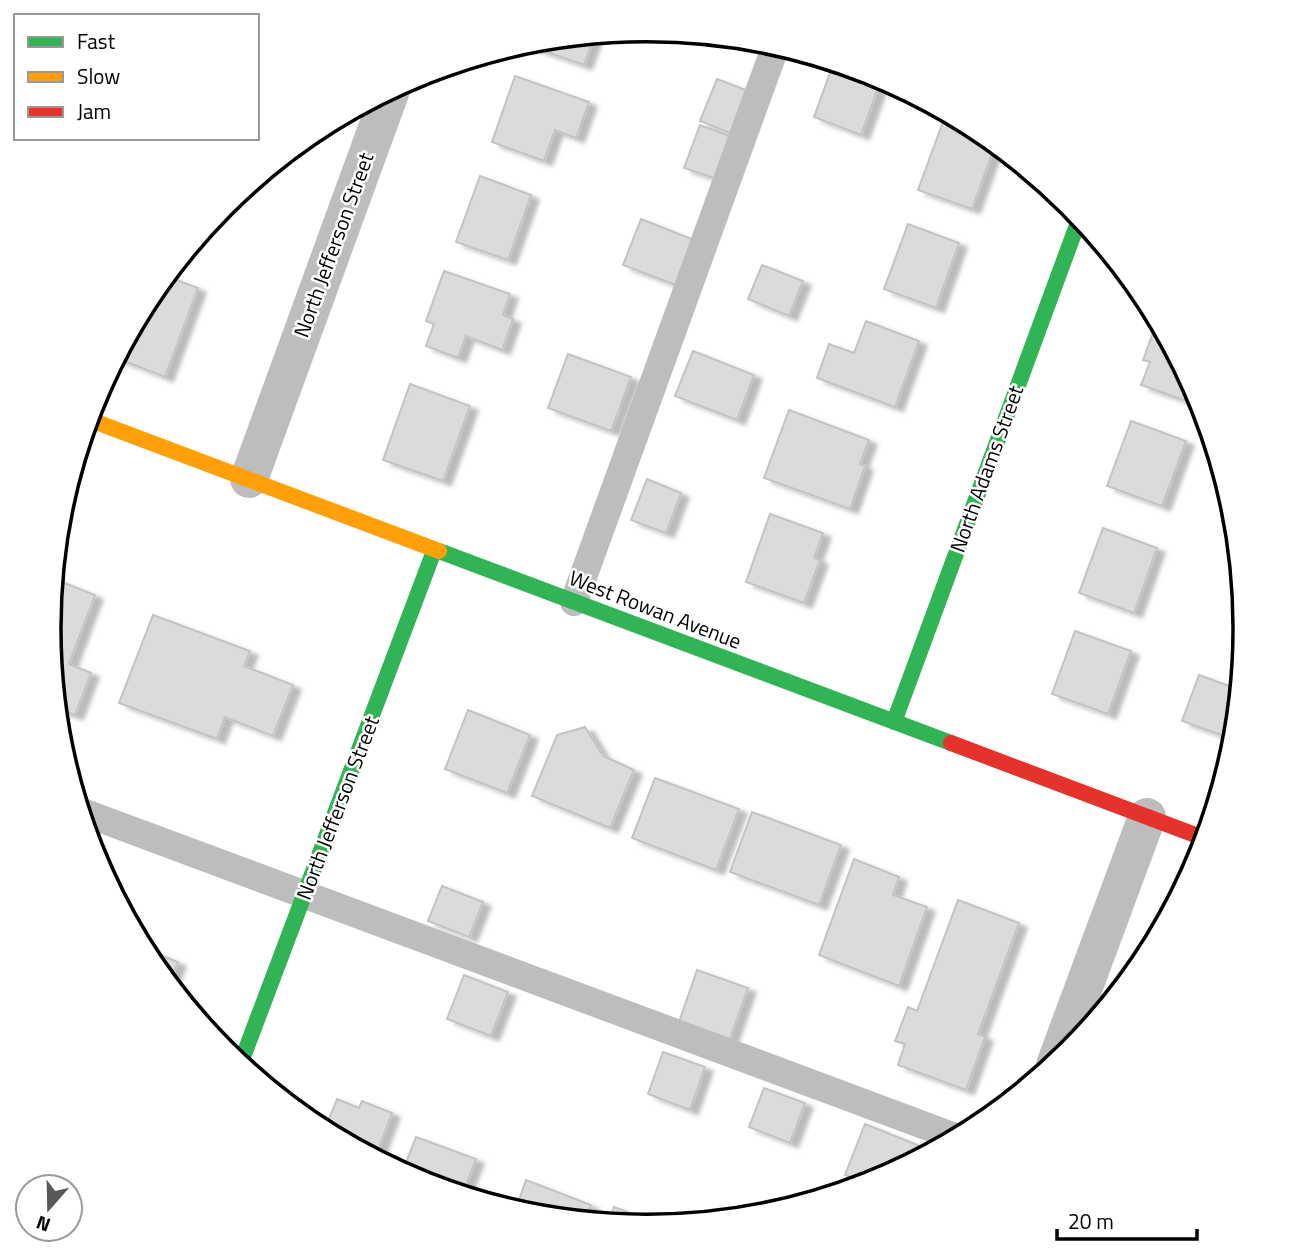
<svg xmlns="http://www.w3.org/2000/svg" width="1295" height="1257" font-family="'Titillium Web',sans-serif">
<style>
.building{fill:#dbdbdb;stroke:#c3c3c3;stroke-width:2;filter:url(#shadow)}
.lines{fill:none;stroke-linecap:round;stroke-linejoin:round}
.lane{stroke:#bdbdbd;stroke-width:28}
.street{stroke:#bdbdbd;stroke-width:38}
.fast{stroke:#30b455;stroke-width:16}
.slow{stroke:#ff9f0a;stroke-width:16}
.jam{stroke:#e5322d;stroke-width:16}
.labels{text-anchor:middle;stroke-width:5;stroke-linejoin:round;paint-order:stroke}
.street-label{font-size:21px;fill:#000;stroke:#fff}
.rim{fill:none;stroke:#000;stroke-width:3.5}
</style>
<defs>
<filter id="shadow"><feDropShadow dx="8" dy="4.5" stdDeviation="2" flood-color="#0004"/></filter>
</defs>
<rect width="100%" height="100%" fill="#fff"/>
<path class="building" d="M 595,35 L 584,65 L 527,45 L 531,41 Z
M 831,70 L 878,88 L 861,135 L 814,117 Z
M 515,76 L 589,102 L 576,138 L 555,130 L 544,161 L 492,142 Z
M 717,79 L 751,92 L 735,135 L 700,121 Z
M 944,119 L 984,133 L 996,143 L 972,209 L 918,190 Z
M 700,125 L 735,138 L 720,180 L 684,168 Z
M 480,176 L 531,195 L 508,260 L 456,242 Z
M 641,219 L 699,242 L 681,287 L 623,265 Z
M 908,224 L 959,243 L 936,308 L 884,289 Z
M 762,265 L 803,281 L 789,316 L 748,299 Z
M 444,271 L 510,294 L 503,315 L 513,319 L 502,350 L 466,336 L 458,358 L 426,346 L 434,324 L 426,321 Z
M 166,276 L 198,288 L 165,377 L 116,358 L 150,296 Z
M 1158,319 L 1196,391 L 1192,403 L 1141,385 L 1150,362 L 1143,360 Z
M 866,321 L 919,341 L 895,407 L 817,378 L 829,344 L 854,353 Z
M 693,351 L 754,375 L 737,420 L 675,396 Z
M 568,354 L 631,377 L 611,431 L 548,408 Z
M 410,384 L 470,406 L 443,481 L 383,460 Z
M 789,410 L 869,440 L 860,464 L 865,466 L 850,509 L 764,478 Z
M 1131,421 L 1186,441 L 1162,506 L 1107,486 Z
M 647,479 L 681,493 L 666,533 L 631,520 Z
M 770,514 L 823,533 L 814,558 L 820,560 L 804,603 L 746,582 Z
M 1103,528 L 1157,548 L 1134,613 L 1079,593 Z
M 54,579 L 95,595 L 69,664 L 91,673 L 75,715 L 57,709 L 49,628 Z
M 153,615 L 250,651 L 244,666 L 293,685 L 273,736 L 225,717 L 217,739 L 119,703 Z
M 1075,631 L 1131,651 L 1108,714 L 1052,694 Z
M 1199,675 L 1240,690 L 1235,740 L 1182,721 Z
M 468,710 L 530,735 L 507,793 L 445,769 Z
M 585,727 L 603,756 L 634,770 L 610,828 L 532,796 L 557,735 Z
M 655,778 L 739,809 L 716,870 L 632,838 Z
M 752,812 L 841,845 L 819,905 L 730,872 Z
M 854,859 L 899,877 L 893,895 L 927,907 L 899,986 L 819,955 Z
M 442,886 L 483,902 L 469,937 L 428,921 Z
M 958,900 L 1019,923 L 978,1034 L 985,1037 L 966,1090 L 898,1065 L 905,1044 L 895,1041 L 908,1007 L 917,1011 Z
M 142,948 L 178,962 L 169,985 L 149,961 Z
M 697,970 L 748,988 L 730,1039 L 679,1022 Z
M 464,975 L 508,992 L 491,1036 L 447,1019 Z
M 663,1052 L 705,1067 L 690,1110 L 648,1094 Z
M 764,1088 L 805,1103 L 790,1143 L 749,1127 Z
M 337,1099 L 359,1108 L 362,1101 L 392,1113 L 375,1158 L 324,1131 Z
M 865,1124 L 920,1146 L 914,1162 L 868,1184 L 845,1175 Z
M 416,1137 L 476,1159 L 462,1195 L 418,1182 L 402,1173 Z
M 526,1180 L 591,1205 L 585,1221 L 530,1216 L 515,1211 Z
M 614,1207 L 665,1226 L 648,1227 L 608,1223 Z"/>
<g class="lines">
<path class="lane" d="M 574,602 L 776,45
M 80,811 L 958,1138"/>
<path class="street" d="M 249,479 L 391,90
M 1055,1065 L 1147,817"/>
<path class="fast" d="M 439,551 L 951,743
M 894,722 L 1080,217
M 240,1065 L 434,551"/>
<path class="slow" d="M 88,419 L 439,551"/>
<path class="jam" d="M 951,743 L 1206,839"/>
</g>
<g class="labels">
<g class="street-label">
<text transform="translate(334 245) rotate(-70)" y="7">North Jefferson Street</text>
<text transform="translate(987 469) rotate(-70)" y="7">North Adams Street</text>
<text transform="translate(655 610) rotate(21)" y="7">West Rowan Avenue</text>
<text transform="translate(338 808) rotate(-69)" y="7">North Jefferson Street</text>
</g>
</g>
<path d="M0 0H1295V1257H0ZM61 628a586 586 0 1 1 1172 0a586 586 0 1 1-1172 0Z" fill="#fff" fill-rule="evenodd"/>
<path class="rim" d="M61 628a586 586 0 1 1 1172 0a586 586 0 1 1-1172 0Z"/>
<rect x="14" y="14" width="245" height="126" fill="#ffffff" stroke="#999999" stroke-width="2"/>
<rect x="28" y="37" width="35" height="10" fill="#30b455" stroke="#999999" stroke-width="2"/>
<text x="77" y="49" font-size="21" fill="#000000">Fast</text>
<rect x="28" y="72" width="35" height="10" fill="#ff9f0a" stroke="#999999" stroke-width="2"/>
<text x="77" y="84" font-size="21" fill="#000000">Slow</text>
<rect x="28" y="107" width="35" height="10" fill="#e5322d" stroke="#999999" stroke-width="2"/>
<text x="77" y="119" font-size="21" fill="#000000">Jam</text>
<g transform="translate(49 1208) rotate(200)"><circle r="33" fill="#ffffff" stroke="#999999" stroke-width="2"/>
<path d="M0-5L12 26L0 18L-12 26Z" fill="#595959"/>
<text y="-10" font-size="19" font-weight="bold" text-anchor="middle" fill="#000000">N</text>
</g>
<path d="M1057 1229v10h140v-10" fill="none" stroke="#000000" stroke-width="3.5"/>
<text x="1068" y="1229" font-size="21" fill="#000000" stroke="#ffffff" stroke-width="5" paint-order="stroke">20 m</text>
</svg>
